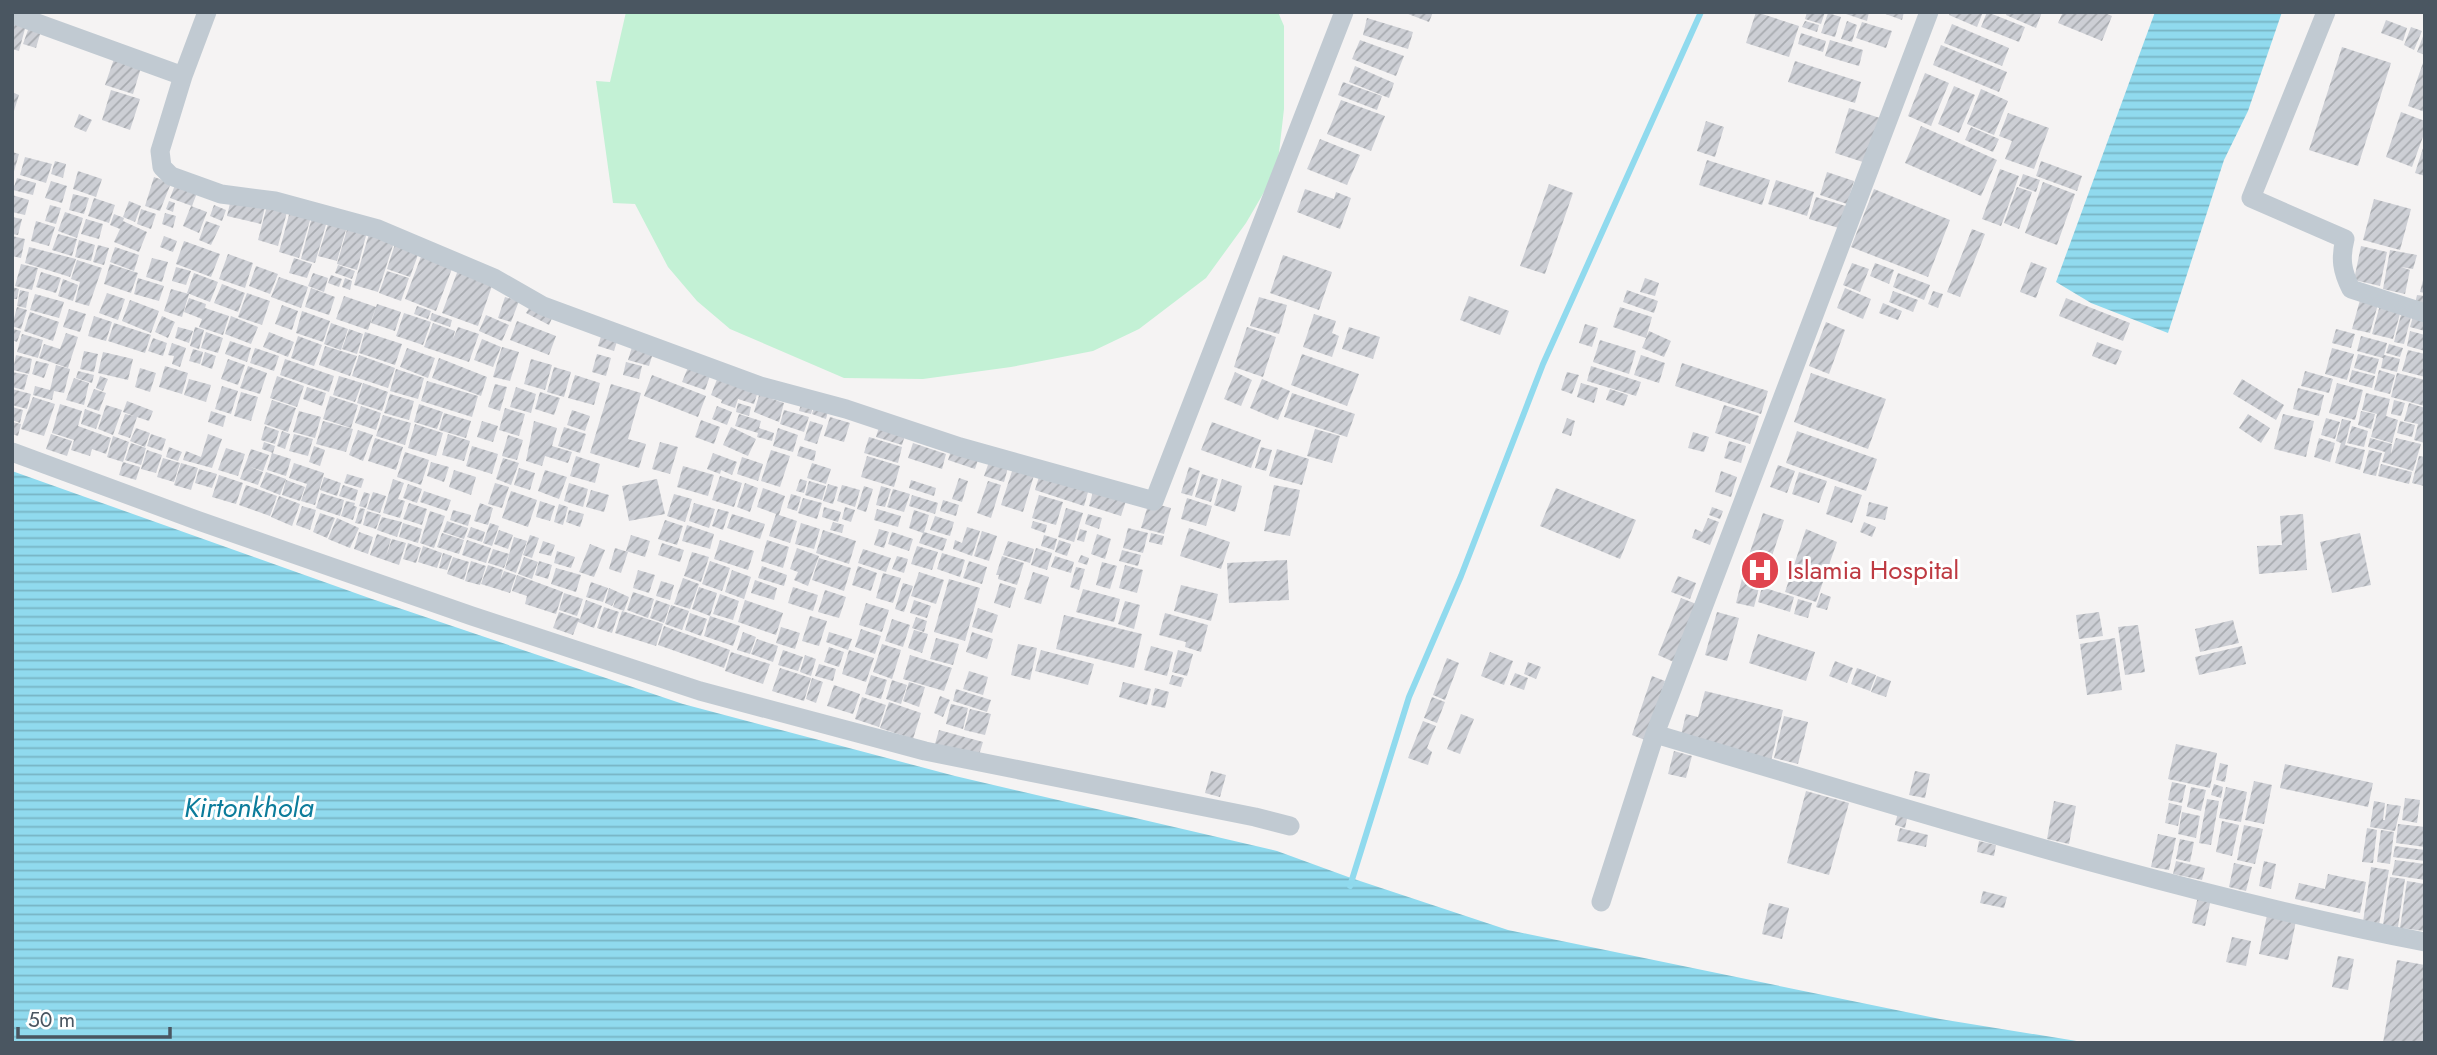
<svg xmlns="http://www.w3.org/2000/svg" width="2437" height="1055" font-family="Jost,sans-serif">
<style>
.garden{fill:#c3f1d5}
.water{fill:url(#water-rules)}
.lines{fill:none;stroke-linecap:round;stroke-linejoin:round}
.stream{stroke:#90daee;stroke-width:6}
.building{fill:url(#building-hatch)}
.minor{stroke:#c1cad2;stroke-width:19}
.labels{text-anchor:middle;stroke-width:6;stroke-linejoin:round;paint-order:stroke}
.health-label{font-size:26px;fill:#be3a42;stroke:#fff;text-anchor:start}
.water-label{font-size:28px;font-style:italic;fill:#0c7c9b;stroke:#fff}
</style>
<defs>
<pattern id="water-rules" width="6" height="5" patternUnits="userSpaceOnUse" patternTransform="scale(1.75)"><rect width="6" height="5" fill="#90daee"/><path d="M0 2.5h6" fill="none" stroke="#78b4c4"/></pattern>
<pattern id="building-hatch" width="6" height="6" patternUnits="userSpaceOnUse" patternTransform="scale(1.75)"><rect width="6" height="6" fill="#cdcfd5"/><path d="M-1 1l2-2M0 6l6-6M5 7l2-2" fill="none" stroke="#a8abb0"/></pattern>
</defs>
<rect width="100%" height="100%" fill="#f5f3f3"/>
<path class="garden" d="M 626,12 L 1278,12 L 1284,26 L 1284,109 L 1277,170 L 1246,223 L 1206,278 L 1139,329 L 1093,351 L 1011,367 L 923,379 L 844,378 L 730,329 L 697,301 L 668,267 L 635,204 L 613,203 L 596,81 L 610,82 Z"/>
<path class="water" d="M 2155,12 L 2282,12 L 2248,111 L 2224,160 L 2168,333 L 2091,303 L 2056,282 Z
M 12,471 L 372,599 L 683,704 L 955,776 L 1277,851 L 1351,878 L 1508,930 L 1940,1019 L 2089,1043 L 12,1043 Z"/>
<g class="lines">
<path class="stream" d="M 1350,886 L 1409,697 L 1461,576 L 1543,364 L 1701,12"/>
</g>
<path class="building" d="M 1403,12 L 1433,12 L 1429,22 Z
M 1756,12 L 1799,26 L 1789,57 L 1746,43 Z
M 1807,12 L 1825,12 L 1821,24 L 1805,19 Z
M 1840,12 L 1869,12 L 1867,21 Z
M 1880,12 L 1904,12 L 1902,20 Z
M 1951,12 L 1983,12 L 1977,27 L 1949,15 Z
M 1987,12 L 2025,27 L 2019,42 L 1981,27 Z
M 2007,12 L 2042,12 L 2036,28 L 2006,15 Z
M 2063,12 L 2103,12 L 2112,16 L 2102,41 L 2058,23 Z
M 1828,13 L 1841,17 L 1835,37 L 1821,33 Z
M 1367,18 L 1413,32 L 1408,49 L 1363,35 Z
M 12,20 L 26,25 L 19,51 L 12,49 Z
M 2386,20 L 2407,28 L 2403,41 L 2381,33 Z
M 1805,21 L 1819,25 L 1817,32 L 1802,27 Z
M 1847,21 L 1857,25 L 1852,42 L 1841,39 Z
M 1862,22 L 1892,31 L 1886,48 L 1856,38 Z
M 1952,24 L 2009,48 L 2002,66 L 1944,43 Z
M 29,27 L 41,31 L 36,48 L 23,44 Z
M 2411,27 L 2422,31 L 2414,50 L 2404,45 Z
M 2425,31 L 2425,55 L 2417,52 Z
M 1801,33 L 1826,41 L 1823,52 L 1798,44 Z
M 1360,40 L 1404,56 L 1396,76 L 1352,59 Z
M 1830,40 L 1863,50 L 1859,66 L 1825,56 Z
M 1941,45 L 2007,72 L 1999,92 L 1933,65 Z
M 2342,47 L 2391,63 L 2358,166 L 2309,150 Z
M 116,53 L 143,61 L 133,94 L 105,85 Z
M 2424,60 L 2425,60 L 2425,112 L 2408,106 Z
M 1795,61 L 1861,82 L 1855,103 L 1788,82 Z
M 1355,66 L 1394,83 L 1389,98 L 1349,82 Z
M 1925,73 L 1949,83 L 1931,126 L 1908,116 Z
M 1343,82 L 1382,96 L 1377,110 L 1338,95 Z
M 1954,86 L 1975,95 L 1959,133 L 1938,124 Z
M 1981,89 L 2008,101 L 1994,135 L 1967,124 Z
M 111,90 L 140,99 L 130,130 L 102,120 Z
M 12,92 L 19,95 L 13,114 L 12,113 Z
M 1341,100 L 1385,116 L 1371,151 L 1327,134 Z
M 1849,108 L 1880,118 L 1866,163 L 1835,153 Z
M 2401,112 L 2425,121 L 2425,131 L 2412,167 L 2386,157 Z
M 2008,113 L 2049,128 L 2034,169 L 2005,159 L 2012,141 L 1999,136 Z
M 79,114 L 92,120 L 86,132 L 74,127 Z
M 1706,121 L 1724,127 L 1715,157 L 1697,151 Z
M 1921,126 L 1997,160 L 1981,196 L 1905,163 Z
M 1971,127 L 1999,139 L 1993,152 L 1965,140 Z
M 1320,139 L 1360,155 L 1347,185 L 1307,169 Z
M 2424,145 L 2425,145 L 2425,176 L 2415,173 Z
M 12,152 L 19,154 L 13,175 L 12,174 Z
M 25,157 L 52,164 L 46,183 L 20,175 Z
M 1707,160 L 1770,180 L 1762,205 L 1699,185 Z
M 55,161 L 66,164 L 63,178 L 51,174 Z
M 2041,161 L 2082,176 L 2077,191 L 2036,176 Z
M 2000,169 L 2019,176 L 2001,226 L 1982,219 Z
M 78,171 L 102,179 L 96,197 L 73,189 Z
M 1827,172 L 1854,181 L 1847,204 L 1820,195 Z
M 2023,174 L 2040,180 L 2036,192 L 2019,186 Z
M 154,177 L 171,183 L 160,211 L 145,206 Z
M 17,178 L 36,183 L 33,195 L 13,190 Z
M 1776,180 L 1814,192 L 1807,216 L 1768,204 Z
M 51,181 L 67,186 L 62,203 L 45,198 Z
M 2043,182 L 2075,194 L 2057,245 L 2025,233 Z
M 1549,184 L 1573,193 L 1545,274 L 1520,266 Z
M 175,185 L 197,193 L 192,206 L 170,198 Z
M 2017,187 L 2032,192 L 2019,229 L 2004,223 Z
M 1305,189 L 1334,199 L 1336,192 L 1351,198 L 1340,229 L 1297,212 Z
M 1874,189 L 1950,220 L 1928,277 L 1851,247 Z
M 73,194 L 89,198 L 84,214 L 69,210 Z
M 12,195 L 29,200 L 25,215 L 12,212 Z
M 1816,197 L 1849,207 L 1842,229 L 1809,219 Z
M 94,198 L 115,205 L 109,223 L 88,216 Z
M 231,199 L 265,207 L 261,224 L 227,216 Z
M 2374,199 L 2411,209 L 2400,250 L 2363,240 Z
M 129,201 L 141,206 L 135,222 L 123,217 Z
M 169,201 L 175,203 L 173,212 L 166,209 Z
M 50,205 L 61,208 L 56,224 L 45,221 Z
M 214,205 L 226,210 L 222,221 L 210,216 Z
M 191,206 L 207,212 L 199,233 L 183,226 Z
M 267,206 L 287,212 L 278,246 L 258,240 Z
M 141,209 L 156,214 L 151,229 L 137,224 Z
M 290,211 L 311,217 L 299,258 L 279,252 Z
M 65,212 L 83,218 L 77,238 L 58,231 Z
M 165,213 L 176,216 L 173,228 L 162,224 Z
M 114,214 L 124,218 L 123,221 L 147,232 L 139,252 L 114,242 L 120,229 L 110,225 Z
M 12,217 L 22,219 L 18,235 L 12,234 Z
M 312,217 L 327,221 L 315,263 L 301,259 Z
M 86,219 L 103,224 L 99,239 L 81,234 Z
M 36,221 L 55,227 L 49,246 L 31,241 Z
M 206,221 L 220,226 L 211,245 L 199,240 Z
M 329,221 L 347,226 L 337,261 L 318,256 Z
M 348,226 L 367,232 L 357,270 L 337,264 Z
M 1972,229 L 1985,234 L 1960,297 L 1947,292 Z
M 58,234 L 77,239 L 72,256 L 52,250 Z
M 369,234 L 394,242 L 378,292 L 354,285 Z
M 12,236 L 25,239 L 21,258 L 12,256 Z
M 164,236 L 177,241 L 173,252 L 160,247 Z
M 79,240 L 95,245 L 91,261 L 75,257 Z
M 184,241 L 220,254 L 211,277 L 176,264 Z
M 395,244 L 419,252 L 410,277 L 387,269 Z
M 98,245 L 109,248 L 104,265 L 93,262 Z
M 2361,246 L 2387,252 L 2380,286 L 2354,280 Z
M 29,247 L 76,259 L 70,277 L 25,263 Z
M 115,247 L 139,255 L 134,271 L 110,262 Z
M 2390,250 L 2417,255 L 2413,269 L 2401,267 L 2410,270 L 2405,294 L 2383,289 Z
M 228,254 L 253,263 L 245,288 L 219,279 Z
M 422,254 L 453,266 L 436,311 L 405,299 Z
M 1283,255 L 1332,272 L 1319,310 L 1270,293 Z
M 152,258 L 168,262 L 162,282 L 146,277 Z
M 294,258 L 312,264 L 307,278 L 289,273 Z
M 77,260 L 102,268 L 89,306 L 75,302 L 80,282 L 71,279 Z
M 2031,262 L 2047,268 L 2036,298 L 2020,292 Z
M 1852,263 L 1869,269 L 1860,292 L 1843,285 Z
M 1875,263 L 1894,270 L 1889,284 L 1870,276 Z
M 21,264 L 38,268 L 32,290 L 15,286 Z
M 110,264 L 138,273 L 131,293 L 104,284 Z
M 338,265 L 355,271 L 352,279 L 335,273 Z
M 256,266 L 278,274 L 270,294 L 249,286 Z
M 176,267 L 191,271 L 186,285 L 172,281 Z
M 458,270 L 493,283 L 478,326 L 442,313 Z
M 387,271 L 409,278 L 401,301 L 379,293 Z
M 41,272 L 61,278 L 56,293 L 36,287 Z
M 194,273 L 218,282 L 210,302 L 187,293 Z
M 313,273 L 328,278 L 324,292 L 308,286 Z
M 1898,273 L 1930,285 L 1924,300 L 1893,287 Z
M 331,275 L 342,279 L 339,287 L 328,283 Z
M 2424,276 L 2425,277 L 2425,293 L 2420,292 Z
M 279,277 L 308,287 L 301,308 L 271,297 Z
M 138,278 L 164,286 L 159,301 L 134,294 Z
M 345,278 L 352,281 L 350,290 L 342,287 Z
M 1645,278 L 1659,283 L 1655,296 L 1640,292 Z
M 63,279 L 78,285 L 73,301 L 58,296 Z
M 222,284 L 245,293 L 238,312 L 214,303 Z
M 12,287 L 19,289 L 17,299 L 12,299 Z
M 311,288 L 335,297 L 329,315 L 305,307 Z
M 1845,288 L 1871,299 L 1863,319 L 1837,308 Z
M 171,289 L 189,294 L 182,317 L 164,311 Z
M 20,290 L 29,292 L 26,308 L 17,306 Z
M 1627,290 L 1658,301 L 1654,313 L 1623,302 Z
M 1893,291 L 1918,300 L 1913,312 L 1889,302 Z
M 1933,291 L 1943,294 L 1938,308 L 1928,304 Z
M 107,293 L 125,299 L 118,320 L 99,313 Z
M 247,293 L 270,301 L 262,325 L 238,317 Z
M 35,294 L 64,302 L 59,318 L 30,310 Z
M 2417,295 L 2425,296 L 2425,310 L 2414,308 Z
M 344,296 L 376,307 L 368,330 L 336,319 Z
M 1469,296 L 1509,311 L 1500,335 L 1460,320 Z
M 505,297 L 519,301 L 511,322 L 498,318 Z
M 1259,297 L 1287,305 L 1279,334 L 1250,326 Z
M 189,298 L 206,304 L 205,308 L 229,316 L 223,335 L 199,327 L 202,319 L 184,312 Z
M 2066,298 L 2130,323 L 2123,341 L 2059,316 Z
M 130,300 L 159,311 L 151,333 L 122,321 Z
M 2360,300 L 2378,304 L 2370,333 L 2352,329 Z
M 1883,303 L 1902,311 L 1898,320 L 1879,313 Z
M 377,304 L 401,312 L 395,331 L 371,323 Z
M 282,305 L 298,311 L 292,330 L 275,324 Z
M 531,305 L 553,316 L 549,325 L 526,313 Z
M 2380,305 L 2401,310 L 2393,339 L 2372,334 Z
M 417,306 L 431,311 L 428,319 L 414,314 Z
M 17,307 L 27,310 L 21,329 L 12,326 Z
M 1620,307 L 1652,317 L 1646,338 L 1613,327 Z
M 69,309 L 86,314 L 80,332 L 63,327 Z
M 302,311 L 330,321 L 323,342 L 296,333 Z
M 2402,311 L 2412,313 L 2404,344 L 2394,342 Z
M 30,312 L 59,322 L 53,341 L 24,331 Z
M 404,313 L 431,322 L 423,345 L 396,336 Z
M 432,313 L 452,320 L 450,327 L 430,320 Z
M 2414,313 L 2425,316 L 2425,331 L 2410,327 Z
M 1314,314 L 1336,321 L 1332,333 L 1339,336 L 1332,357 L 1303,347 Z
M 486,315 L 509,325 L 502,341 L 479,331 Z
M 94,316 L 112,322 L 106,341 L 88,336 Z
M 162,316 L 175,322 L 168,338 L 155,332 Z
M 231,316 L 258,327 L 251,344 L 225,334 Z
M 517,321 L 556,336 L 549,355 L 510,340 Z
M 1826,322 L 1845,330 L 1829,374 L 1809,366 Z
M 114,323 L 151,335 L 145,353 L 108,341 Z
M 331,323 L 348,329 L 341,350 L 324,344 Z
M 433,323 L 455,331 L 453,339 L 458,327 L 479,334 L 469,362 L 424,347 Z
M 1585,324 L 1598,328 L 1592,347 L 1579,343 Z
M 178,327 L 193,331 L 189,343 L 175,338 Z
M 195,327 L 204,330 L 199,349 L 190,346 Z
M 1247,327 L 1276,337 L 1263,377 L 1234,367 Z
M 1349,327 L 1380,337 L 1373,359 L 1342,349 Z
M 13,329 L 21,331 L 17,342 L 12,340 Z
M 349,329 L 363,334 L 357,354 L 342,349 Z
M 2336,329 L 2355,334 L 2351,348 L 2332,343 Z
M 603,330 L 619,335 L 614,351 L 598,346 Z
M 1649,331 L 1671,341 L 1664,357 L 1642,348 Z
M 2410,331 L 2425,335 L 2425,351 L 2407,346 Z
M 206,332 L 223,338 L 218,353 L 201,348 Z
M 269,332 L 294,342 L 288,357 L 263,347 Z
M 365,332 L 402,344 L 395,365 L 359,353 Z
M 66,333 L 78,337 L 68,368 L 39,358 L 44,344 L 60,349 Z
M 22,334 L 43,340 L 38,358 L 17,352 Z
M 298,336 L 322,345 L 314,366 L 291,358 Z
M 2361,336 L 2387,343 L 2384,355 L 2400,359 L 2397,372 L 2381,368 L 2383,358 L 2357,351 Z
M 153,338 L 167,343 L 163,356 L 148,351 Z
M 482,339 L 501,347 L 493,367 L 474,360 Z
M 1600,340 L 1636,351 L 1629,374 L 1593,362 Z
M 230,341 L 251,348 L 247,362 L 225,354 Z
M 2097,342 L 2122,351 L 2116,365 L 2092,356 Z
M 172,343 L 186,348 L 180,367 L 172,364 L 174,356 L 168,355 Z
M 2389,344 L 2403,348 L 2400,357 L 2386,353 Z
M 325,346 L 357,356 L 350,376 L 319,365 Z
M 502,347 L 519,352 L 510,381 L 493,377 Z
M 632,347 L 653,353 L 649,366 L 628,360 Z
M 255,348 L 279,356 L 274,371 L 250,363 Z
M 407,348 L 435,358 L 428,378 L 400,367 Z
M 2332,348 L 2354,354 L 2347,380 L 2325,374 Z
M 193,349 L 203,352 L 200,364 L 189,361 Z
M 2408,350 L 2425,354 L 2425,377 L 2402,371 Z
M 84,351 L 98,354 L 94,372 L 80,369 Z
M 103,352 L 133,359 L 128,380 L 98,373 Z
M 205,352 L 216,356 L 212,369 L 201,365 Z
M 597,354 L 611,358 L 606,376 L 592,372 Z
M 1302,354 L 1359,374 L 1347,406 L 1291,385 Z
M 2358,354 L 2379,359 L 2375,374 L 2354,368 Z
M 16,355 L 32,359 L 29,374 L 13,370 Z
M 359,355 L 395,368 L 388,388 L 352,376 Z
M 1641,355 L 1665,363 L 1659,383 L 1634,375 Z
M 439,358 L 487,377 L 481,396 L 432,378 Z
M 228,359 L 245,365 L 238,385 L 221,379 Z
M 285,359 L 334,376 L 329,392 L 280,375 Z
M 531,359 L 552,365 L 545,390 L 524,384 Z
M 36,361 L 49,364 L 44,378 L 32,374 Z
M 626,362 L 642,366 L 639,379 L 623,375 Z
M 1682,363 L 1768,391 L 1761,414 L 1675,386 Z
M 56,365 L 70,369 L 64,393 L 54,391 L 52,400 L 33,395 L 35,386 L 50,390 Z
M 689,365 L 711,373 L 705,390 L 682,382 Z
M 165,366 L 188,373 L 182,394 L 159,387 Z
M 248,366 L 267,373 L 260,394 L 240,388 Z
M 1591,366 L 1641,382 L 1636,396 L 1587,381 Z
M 554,367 L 571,372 L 564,397 L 547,392 Z
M 140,368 L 156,373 L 150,392 L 135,387 Z
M 396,369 L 424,378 L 418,399 L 390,391 Z
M 2352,370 L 2375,376 L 2372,388 L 2349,382 Z
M 2379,370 L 2395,375 L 2390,394 L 2374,390 Z
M 78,371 L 94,375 L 92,383 L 76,378 Z
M 2305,371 L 2333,379 L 2329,393 L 2301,386 Z
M 12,372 L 28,375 L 24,390 L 12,387 Z
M 1235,372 L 1252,380 L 1241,406 L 1224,399 Z
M 1567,372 L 1579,375 L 1572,394 L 1561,390 Z
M 1811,373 L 1886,399 L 1868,449 L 1794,422 Z
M 2397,373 L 2425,380 L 2425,406 L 2391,397 Z
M 719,374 L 759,388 L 754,404 L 738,399 L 735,408 L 721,403 L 722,400 L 711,395 Z
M 575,375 L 600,383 L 594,405 L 568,398 Z
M 652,375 L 706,396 L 698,417 L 644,396 Z
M 100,376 L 108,379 L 103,391 L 96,388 Z
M 277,376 L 304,386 L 297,407 L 270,398 Z
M 339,376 L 362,383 L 355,402 L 333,395 Z
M 74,378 L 89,383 L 84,405 L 66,400 Z
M 189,379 L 211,385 L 206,402 L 184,395 Z
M 1262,379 L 1290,391 L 1278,420 L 1250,408 Z
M 2242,379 L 2284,405 L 2276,420 L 2233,394 Z
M 427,381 L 478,396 L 472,417 L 421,401 Z
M 363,383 L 388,392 L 382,411 L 357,403 Z
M 1581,383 L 1598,388 L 1594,403 L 1577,397 Z
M 2337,383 L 2363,390 L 2355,420 L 2329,413 Z
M 495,384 L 507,387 L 500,411 L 488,407 Z
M 611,384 L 641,393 L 628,439 L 646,444 L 639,468 L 590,453 Z
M 222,386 L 238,391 L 231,414 L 215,409 Z
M 307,387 L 326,393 L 322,406 L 303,399 Z
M 516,387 L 536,394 L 531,413 L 510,407 Z
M 2298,388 L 2324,395 L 2319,416 L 2293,409 Z
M 12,389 L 31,394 L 27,409 L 12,405 Z
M 94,389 L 106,393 L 99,411 L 87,407 Z
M 761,389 L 774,393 L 772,399 L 784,403 L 779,422 L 754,412 Z
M 1610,389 L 1628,395 L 1624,406 L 1606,400 Z
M 241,392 L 258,397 L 251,421 L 234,416 Z
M 540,392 L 560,398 L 554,415 L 535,409 Z
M 1292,393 L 1355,414 L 1347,437 L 1284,417 Z
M 2366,393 L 2390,399 L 2386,416 L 2398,420 L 2392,443 L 2371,437 L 2377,414 L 2362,410 Z
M 390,394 L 414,401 L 409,420 L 384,413 Z
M 330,396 L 358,405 L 351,428 L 323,419 Z
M 33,397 L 55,404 L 44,436 L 21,429 Z
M 272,400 L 296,408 L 288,432 L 264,424 Z
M 2394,400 L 2405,403 L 2401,416 L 2391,414 Z
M 127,401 L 153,411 L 149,421 L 137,417 L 130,438 L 118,434 L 125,414 L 134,416 L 123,412 Z
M 802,401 L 814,404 L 811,414 L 799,411 Z
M 738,403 L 751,407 L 749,416 L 736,412 Z
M 2409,403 L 2425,408 L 2425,443 L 2414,440 L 2418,424 L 2404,421 Z
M 60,404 L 82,411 L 78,426 L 111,438 L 106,454 L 92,449 L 90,456 L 71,450 L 74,440 L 52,433 Z
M 419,404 L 443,412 L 437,429 L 414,422 Z
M 815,404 L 829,408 L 826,419 L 812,414 Z
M 106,405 L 122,410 L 113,435 L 98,429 Z
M 1724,405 L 1759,416 L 1750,444 L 1715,433 Z
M 361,406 L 381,413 L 376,430 L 355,423 Z
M 717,406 L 732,412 L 727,425 L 712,419 Z
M 12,407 L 23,410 L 20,423 L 12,420 Z
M 505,408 L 525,414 L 519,436 L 499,430 Z
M 85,409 L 101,415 L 96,429 L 81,424 Z
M 572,410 L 590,416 L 585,431 L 567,425 Z
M 784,410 L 809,417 L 804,432 L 780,424 Z
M 211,411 L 226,416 L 223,427 L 208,422 Z
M 299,411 L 321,417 L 315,438 L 293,432 Z
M 2361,411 L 2375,414 L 2371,429 L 2358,425 Z
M 444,413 L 471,421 L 466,438 L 439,430 Z
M 739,414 L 761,421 L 759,428 L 774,433 L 772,441 L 757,437 L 758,433 L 735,426 Z
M 2248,414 L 2270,428 L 2261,443 L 2239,428 Z
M 2283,414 L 2314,421 L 2306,457 L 2274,449 Z
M 383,415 L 411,423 L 405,445 L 376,436 Z
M 830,417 L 850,423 L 844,442 L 824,436 Z
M 1567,418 L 1575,421 L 1571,436 L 1562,433 Z
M 2326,418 L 2340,422 L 2335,439 L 2321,435 Z
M 2342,419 L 2351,421 L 2345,445 L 2365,450 L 2360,470 L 2335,463 L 2341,443 L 2336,441 Z
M 701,420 L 720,427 L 714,444 L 695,437 Z
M 323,421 L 353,429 L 346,452 L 316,444 Z
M 482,421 L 498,426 L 493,442 L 477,437 Z
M 534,421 L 557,428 L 552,446 L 572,452 L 568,463 L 545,456 L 542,466 L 526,461 Z
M 810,421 L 823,425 L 817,444 L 804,440 Z
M 2400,421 L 2415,425 L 2412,437 L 2397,433 Z
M 12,422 L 21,424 L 18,436 L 12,434 Z
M 1212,422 L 1261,440 L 1251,468 L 1201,450 Z
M 415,424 L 443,433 L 436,456 L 408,448 Z
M 880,424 L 906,432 L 902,445 L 876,437 Z
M 265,426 L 279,431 L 275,444 L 261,440 Z
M 2352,426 L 2368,431 L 2364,447 L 2347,443 Z
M 564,427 L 586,434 L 580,453 L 558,446 Z
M 731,427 L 756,439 L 748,456 L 723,445 Z
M 136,428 L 150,433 L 145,447 L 130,441 Z
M 778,428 L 798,435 L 793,452 L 773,446 Z
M 1315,429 L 1340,436 L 1332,463 L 1307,456 Z
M 358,430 L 373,435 L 363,461 L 349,455 Z
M 282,431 L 290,434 L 285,449 L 277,446 Z
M 1797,431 L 1877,459 L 1866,491 L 1786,463 Z
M 1693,432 L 1709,437 L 1704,452 L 1688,448 Z
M 51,434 L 72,441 L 67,456 L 46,449 Z
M 151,434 L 166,439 L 162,451 L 147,446 Z
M 208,434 L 222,439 L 212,468 L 183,460 L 186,451 L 201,457 Z
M 294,434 L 313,439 L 308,456 L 289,451 Z
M 448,434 L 470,441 L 464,461 L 442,455 Z
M 508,435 L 523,440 L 517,460 L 502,456 Z
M 113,436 L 129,442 L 123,462 L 107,457 Z
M 869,437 L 902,447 L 898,463 L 864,453 Z
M 375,438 L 403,447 L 396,470 L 368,461 Z
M 2319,438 L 2335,443 L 2330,462 L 2314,457 Z
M 2370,438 L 2392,444 L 2391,454 L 2396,438 L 2421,444 L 2413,471 L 2382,462 L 2385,452 L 2368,447 Z
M 1729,441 L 1746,446 L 1741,463 L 1724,458 Z
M 264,442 L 275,446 L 273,453 L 262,449 Z
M 660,442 L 678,447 L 670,474 L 652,469 Z
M 131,443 L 146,448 L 141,465 L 125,460 Z
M 913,443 L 946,454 L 942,469 L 908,458 Z
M 314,446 L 325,450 L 320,466 L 309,462 Z
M 472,446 L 498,454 L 492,474 L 466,466 Z
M 800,446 L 816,451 L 814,461 L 797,456 Z
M 169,447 L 182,452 L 178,461 L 166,457 Z
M 1261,447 L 1272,450 L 1266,471 L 1255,468 Z
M 226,448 L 245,454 L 238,476 L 218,470 Z
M 952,448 L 979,457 L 975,469 L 948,460 Z
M 251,449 L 269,455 L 263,471 L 250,467 L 263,472 L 258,485 L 240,479 Z
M 1277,449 L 1309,459 L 1302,485 L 1269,476 Z
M 147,450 L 162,455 L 156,473 L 141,469 Z
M 771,450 L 790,456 L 780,487 L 761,481 Z
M 2369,450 L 2382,453 L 2376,476 L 2363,473 Z
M 405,452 L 429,460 L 421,485 L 397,477 Z
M 272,453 L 291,459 L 286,476 L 267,470 Z
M 713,453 L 737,462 L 732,475 L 721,470 L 720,474 L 707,469 Z
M 576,456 L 600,464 L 595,483 L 570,476 Z
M 867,456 L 900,466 L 894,487 L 861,477 Z
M 2419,456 L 2425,457 L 2424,486 L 2412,483 Z
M 742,457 L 763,464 L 758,481 L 737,474 Z
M 163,458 L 180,463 L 174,482 L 157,477 Z
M 503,458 L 519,463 L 511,485 L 496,479 Z
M 990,459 L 1009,464 L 1004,482 L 984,476 Z
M 123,462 L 140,467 L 136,480 L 119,475 Z
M 431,462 L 449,467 L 444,482 L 427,476 Z
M 181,463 L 198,468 L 191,490 L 174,485 Z
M 294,463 L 324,473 L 315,505 L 301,501 L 307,484 L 289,478 Z
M 812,463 L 831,469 L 826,484 L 807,478 Z
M 2381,464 L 2412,472 L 2409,484 L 2378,476 Z
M 1014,465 L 1035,472 L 1023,512 L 1001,505 Z
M 1778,465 L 1795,471 L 1787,493 L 1770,487 Z
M 683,466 L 714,475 L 708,496 L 677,487 Z
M 1189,467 L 1200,471 L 1192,496 L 1181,493 Z
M 519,468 L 535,473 L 530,490 L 514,485 Z
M 199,469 L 217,474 L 212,488 L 195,483 Z
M 454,470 L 476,477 L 471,495 L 449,487 Z
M 545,470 L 567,477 L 559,499 L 538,491 Z
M 1041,470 L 1090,485 L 1084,506 L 1035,490 Z
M 1721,471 L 1737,477 L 1731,497 L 1715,492 Z
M 266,472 L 286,479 L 280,495 L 260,487 Z
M 1799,472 L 1827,481 L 1819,503 L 1792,494 Z
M 347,474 L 364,479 L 361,488 L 344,483 Z
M 1202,474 L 1218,479 L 1211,502 L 1195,497 Z
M 219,475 L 243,483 L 236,504 L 212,497 Z
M 720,476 L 742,483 L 734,507 L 712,500 Z
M 324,477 L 341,483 L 337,496 L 320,490 Z
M 959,478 L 968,481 L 962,502 L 952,499 Z
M 393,479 L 404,483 L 398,499 L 405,501 L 400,518 L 383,513 Z
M 657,479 L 665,514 L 629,521 L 622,486 Z
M 800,479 L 807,481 L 804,493 L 796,491 Z
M 1222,479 L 1242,486 L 1235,512 L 1214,505 Z
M 286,480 L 305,487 L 300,501 L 282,495 Z
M 911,480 L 936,488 L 934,496 L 909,488 Z
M 809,481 L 826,486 L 822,500 L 805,495 Z
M 988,481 L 1001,485 L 991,518 L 977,513 Z
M 495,483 L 509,487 L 502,508 L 488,504 Z
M 569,483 L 588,489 L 583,507 L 564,501 Z
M 745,483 L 758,488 L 750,512 L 737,507 Z
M 408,484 L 422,489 L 417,503 L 403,498 Z
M 828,484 L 838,487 L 833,504 L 823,501 Z
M 246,485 L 277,496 L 270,516 L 239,505 Z
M 343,485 L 358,490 L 355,501 L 339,496 Z
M 842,485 L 860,490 L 855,507 L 837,501 Z
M 1274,485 L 1300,490 L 1290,536 L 1264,531 Z
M 864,486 L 873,489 L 866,512 L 857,509 Z
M 881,486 L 891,489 L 885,507 L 876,505 Z
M 1835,486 L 1862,495 L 1852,523 L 1826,514 Z
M 763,488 L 785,496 L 779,515 L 797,521 L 790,543 L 769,536 L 776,514 L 757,507 Z
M 1094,488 L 1127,498 L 1121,516 L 1089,506 Z
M 1556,488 L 1636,520 L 1620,559 L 1540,526 Z
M 893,489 L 910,494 L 904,512 L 887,507 Z
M 591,490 L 609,495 L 604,512 L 586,507 Z
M 424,491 L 451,500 L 447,511 L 420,502 Z
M 511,491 L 537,500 L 528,527 L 502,518 Z
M 364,492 L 370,494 L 366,508 L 359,506 Z
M 373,492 L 386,496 L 380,513 L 367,509 Z
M 321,493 L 344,500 L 340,516 L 316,508 Z
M 674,494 L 692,499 L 685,522 L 667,516 Z
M 791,494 L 801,497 L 797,511 L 787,508 Z
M 912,495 L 938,503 L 935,514 L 909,506 Z
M 1039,495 L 1063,502 L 1056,525 L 1032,518 Z
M 279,496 L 300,504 L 292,526 L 271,517 Z
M 803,498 L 822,503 L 817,519 L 798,513 Z
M 1187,498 L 1212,506 L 1206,526 L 1181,519 Z
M 943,500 L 959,505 L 956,516 L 940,511 Z
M 346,501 L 355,503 L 354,506 L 357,507 L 353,520 L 341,516 Z
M 540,501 L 555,506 L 550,521 L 536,517 Z
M 1149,502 L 1171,508 L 1164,534 L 1141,528 Z
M 1869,502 L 1888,507 L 1885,520 L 1866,516 Z
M 409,503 L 427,509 L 422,525 L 403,519 Z
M 480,503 L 493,508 L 488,525 L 474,521 Z
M 694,503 L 715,509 L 709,528 L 689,521 Z
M 559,504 L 568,507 L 563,525 L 554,522 Z
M 302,506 L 316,510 L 310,530 L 296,525 Z
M 824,507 L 841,512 L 838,522 L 822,517 Z
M 845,507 L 855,510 L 851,522 L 842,519 Z
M 1712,507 L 1723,511 L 1720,519 L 1709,515 Z
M 360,508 L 365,509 L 361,524 L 355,523 Z
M 1066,508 L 1083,513 L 1074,542 L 1058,537 Z
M 718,509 L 729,512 L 723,530 L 712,526 Z
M 877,509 L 901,516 L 898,527 L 874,520 Z
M 453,510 L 471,515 L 468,526 L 450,520 Z
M 569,510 L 584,514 L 580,527 L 566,522 Z
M 914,510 L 929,515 L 924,532 L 947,539 L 943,551 L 919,543 L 923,533 L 909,528 Z
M 367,511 L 381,515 L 376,529 L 363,525 Z
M 430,511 L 445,516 L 434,548 L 420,543 Z
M 320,513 L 335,518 L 327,538 L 313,532 Z
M 1763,513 L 1784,520 L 1764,580 L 1743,573 Z
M 732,514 L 765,524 L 760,539 L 727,528 Z
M 1088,514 L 1102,518 L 1099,529 L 1085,524 Z
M 2303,514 L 2307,570 L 2259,574 L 2257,546 L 2282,545 L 2280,516 Z
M 935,516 L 954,522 L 950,536 L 930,530 Z
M 382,517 L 402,522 L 397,537 L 377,530 Z
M 337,518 L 359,528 L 350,548 L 328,539 Z
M 1708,518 L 1719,522 L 1710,545 L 1692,538 L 1695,529 L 1702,532 Z
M 665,520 L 683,526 L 677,545 L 658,539 Z
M 447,521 L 468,528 L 464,539 L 443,532 Z
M 1033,521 L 1047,525 L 1045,533 L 1031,528 Z
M 833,522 L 844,525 L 842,533 L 830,530 Z
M 1864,522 L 1876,527 L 1872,537 L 1860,532 Z
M 403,523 L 422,529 L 418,543 L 399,537 Z
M 490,523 L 499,526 L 492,546 L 483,543 Z
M 801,523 L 820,529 L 814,549 L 795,544 Z
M 687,525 L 714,534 L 710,549 L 682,541 Z
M 471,527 L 485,532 L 482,542 L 467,537 Z
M 967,527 L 980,531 L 972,556 L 953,549 L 955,540 L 962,543 Z
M 1128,528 L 1148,533 L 1143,553 L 1123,548 Z
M 1189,528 L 1230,542 L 1221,569 L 1180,556 Z
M 879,529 L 889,532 L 884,548 L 874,545 Z
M 1080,529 L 1087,531 L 1084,542 L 1077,540 Z
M 1806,529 L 1837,542 L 1816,602 L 1785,592 Z
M 499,530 L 513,535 L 508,549 L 494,544 Z
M 823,530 L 856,541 L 849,564 L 816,553 Z
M 982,531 L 997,536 L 989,561 L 974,556 Z
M 359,532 L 373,537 L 368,554 L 354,549 Z
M 892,532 L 913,539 L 909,551 L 888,544 Z
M 442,533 L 464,540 L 459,554 L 437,547 Z
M 1151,533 L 1164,536 L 1162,545 L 1149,542 Z
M 2360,533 L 2371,585 L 2332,593 L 2320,542 Z
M 377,534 L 391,539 L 386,556 L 392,539 L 406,543 L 399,565 L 370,555 Z
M 1097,534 L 1111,539 L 1105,559 L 1091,554 Z
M 530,535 L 539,538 L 532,558 L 523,555 Z
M 631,535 L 650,541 L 645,557 L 626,551 Z
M 1044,535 L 1057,539 L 1054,550 L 1041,546 Z
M 514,537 L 527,541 L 516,573 L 505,569 Z
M 467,540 L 491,548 L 486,563 L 462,555 Z
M 720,540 L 754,551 L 748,570 L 714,559 Z
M 767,540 L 789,547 L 783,568 L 761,561 Z
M 1059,540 L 1071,544 L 1067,556 L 1055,552 Z
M 543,541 L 555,545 L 551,556 L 539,553 Z
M 1008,541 L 1034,549 L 1030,563 L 1003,555 Z
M 408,543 L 421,548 L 416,563 L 403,559 Z
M 662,543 L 684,550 L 680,562 L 658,555 Z
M 590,544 L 605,550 L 594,577 L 579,572 Z
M 423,546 L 442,553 L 437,568 L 418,562 Z
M 917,546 L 938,552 L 932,570 L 911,564 Z
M 615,548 L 628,552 L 621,573 L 609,569 Z
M 797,548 L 819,556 L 808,586 L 794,580 L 798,572 L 790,569 Z
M 1036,548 L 1052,553 L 1047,570 L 1031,565 Z
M 493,549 L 509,554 L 504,568 L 488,563 Z
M 863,549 L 891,558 L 886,572 L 858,563 Z
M 1122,550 L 1141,555 L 1138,566 L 1119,561 Z
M 557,551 L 575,557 L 571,568 L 554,563 Z
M 692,552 L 709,557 L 701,582 L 684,576 Z
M 443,553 L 452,556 L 447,570 L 439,568 Z
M 942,553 L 965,560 L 960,577 L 937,569 Z
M 1081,555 L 1089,558 L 1087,565 L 1078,562 Z
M 897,556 L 908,559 L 904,573 L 892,569 Z
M 1002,556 L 1024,563 L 1017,585 L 998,579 L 999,575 L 996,575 Z
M 1055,556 L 1074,562 L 1071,573 L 1051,567 Z
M 453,557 L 469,562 L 464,580 L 447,574 Z
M 524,557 L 538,562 L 532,579 L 518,574 Z
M 819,558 L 851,568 L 844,591 L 812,580 Z
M 1287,560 L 1289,600 L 1229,603 L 1227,563 Z
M 471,561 L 486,566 L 480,585 L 465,581 Z
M 539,561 L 552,565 L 548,579 L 535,575 Z
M 710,561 L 730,568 L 722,591 L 702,584 Z
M 969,561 L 987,567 L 982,584 L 963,578 Z
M 1102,562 L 1117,566 L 1110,589 L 1096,585 Z
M 488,565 L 503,570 L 500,581 L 504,571 L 516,575 L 510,593 L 481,584 Z
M 1125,565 L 1143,570 L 1137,593 L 1119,588 Z
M 762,566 L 787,575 L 784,586 L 758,578 Z
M 858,566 L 877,573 L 871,591 L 852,585 Z
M 1076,567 L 1085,569 L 1079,590 L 1070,587 Z
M 556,568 L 581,575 L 576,592 L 551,584 Z
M 638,570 L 655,575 L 649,593 L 633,588 Z
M 732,570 L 751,577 L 744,599 L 725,592 Z
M 919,572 L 944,580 L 936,604 L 911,596 Z
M 1033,572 L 1049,577 L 1041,604 L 1024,599 Z
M 883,573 L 901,578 L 893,603 L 876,598 Z
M 517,575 L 563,592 L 556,614 L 525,604 L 527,596 L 512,591 Z
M 1678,576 L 1696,583 L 1690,599 L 1671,592 Z
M 683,578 L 699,584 L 690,609 L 674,604 Z
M 949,579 L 980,588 L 965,641 L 934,632 Z
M 1742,579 L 1760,584 L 1754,607 L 1736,603 Z
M 755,580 L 777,588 L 774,600 L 751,593 Z
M 661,581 L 674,585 L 670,600 L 656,596 Z
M 591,582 L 608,588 L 603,602 L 586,597 Z
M 903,583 L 913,586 L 904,612 L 895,609 Z
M 1000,583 L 1016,588 L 1010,608 L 994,603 Z
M 1181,585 L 1218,594 L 1211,621 L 1174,611 Z
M 699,587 L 717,593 L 710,616 L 692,609 Z
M 793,587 L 818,595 L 813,611 L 788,603 Z
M 1762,587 L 1794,597 L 1790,612 L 1758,602 Z
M 609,588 L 629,597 L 624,611 L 613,607 L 616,598 L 612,606 L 605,603 Z
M 1083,589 L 1120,599 L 1114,622 L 1076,612 Z
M 825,590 L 846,597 L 839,618 L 818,612 Z
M 633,592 L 654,599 L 648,618 L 627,610 Z
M 564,593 L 583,599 L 577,616 L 559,610 Z
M 1821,593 L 1831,597 L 1827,610 L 1816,607 Z
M 720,594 L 739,601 L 733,620 L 713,614 Z
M 1681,598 L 1699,605 L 1676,663 L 1658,655 Z
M 1798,599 L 1812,603 L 1808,618 L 1794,614 Z
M 586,600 L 602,606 L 594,628 L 578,622 L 573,635 L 553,628 L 559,612 L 580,619 Z
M 656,600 L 670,605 L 664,623 L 650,618 Z
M 745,600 L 783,613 L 776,635 L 738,622 Z
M 914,600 L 931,606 L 927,618 L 910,613 Z
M 1125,601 L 1140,605 L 1134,629 L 1118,624 Z
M 866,603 L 889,610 L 882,632 L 859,625 Z
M 671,605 L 689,611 L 682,630 L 665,624 Z
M 604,607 L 619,612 L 612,633 L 597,628 Z
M 978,608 L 998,615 L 992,633 L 972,627 Z
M 622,611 L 663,624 L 656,646 L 615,633 Z
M 1717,612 L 1739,618 L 1727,661 L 1705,655 Z
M 2099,612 L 2103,636 L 2079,639 L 2076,615 Z
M 690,613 L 707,619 L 701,636 L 685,630 Z
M 1165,613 L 1208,625 L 1201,652 L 1185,647 L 1186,642 L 1159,635 Z
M 1064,615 L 1142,634 L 1134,668 L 1056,649 Z
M 710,616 L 740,626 L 733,646 L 704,636 Z
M 810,616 L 827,621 L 819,646 L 802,641 Z
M 916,617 L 927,621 L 924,632 L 912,628 Z
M 892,619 L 910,625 L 903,647 L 885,641 Z
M 2233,620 L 2239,643 L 2200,652 L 2195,629 Z
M 2138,625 L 2145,672 L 2125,675 L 2118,627 Z
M 664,626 L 730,650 L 724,668 L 658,645 Z
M 781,627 L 800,633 L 795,649 L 776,643 Z
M 861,629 L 881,636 L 875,654 L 855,647 Z
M 914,630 L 928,634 L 922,653 L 908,648 Z
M 743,632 L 756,637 L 750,654 L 737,650 Z
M 829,632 L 852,639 L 848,650 L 826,642 Z
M 972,632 L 993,639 L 987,659 L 966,652 Z
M 1758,634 L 1815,652 L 1806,681 L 1749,663 Z
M 936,638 L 959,644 L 953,665 L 930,659 Z
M 2115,638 L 2122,690 L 2087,695 L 2080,644 Z
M 757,639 L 778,646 L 773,662 L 751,654 Z
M 882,644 L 901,650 L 892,679 L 873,672 Z
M 1018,644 L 1037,648 L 1030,680 L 1011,675 Z
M 1151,646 L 1173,652 L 1167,676 L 1144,670 Z
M 2242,646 L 2246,664 L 2199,675 L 2195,657 Z
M 829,647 L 844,652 L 839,667 L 824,662 Z
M 783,650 L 803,657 L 798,671 L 778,665 Z
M 849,650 L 874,658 L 866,682 L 842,674 Z
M 1041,650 L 1094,664 L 1088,685 L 1035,671 Z
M 1178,650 L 1193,654 L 1187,676 L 1172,672 Z
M 731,652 L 770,664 L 763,684 L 725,671 Z
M 1490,652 L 1513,661 L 1504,685 L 1481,676 Z
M 805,655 L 816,659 L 811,676 L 800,672 Z
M 910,655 L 952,668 L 944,691 L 903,679 Z
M 1447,658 L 1459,663 L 1445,700 L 1433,695 Z
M 1835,661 L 1853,668 L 1847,683 L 1829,676 Z
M 1528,662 L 1541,667 L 1536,679 L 1524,674 Z
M 819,664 L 836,669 L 833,681 L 815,676 Z
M 780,668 L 811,678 L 804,701 L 772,691 Z
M 1857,668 L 1876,675 L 1870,691 L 1851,684 Z
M 969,671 L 988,677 L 983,695 L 963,689 Z
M 1515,673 L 1528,678 L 1524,690 L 1510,685 Z
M 871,675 L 887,680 L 881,699 L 865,694 Z
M 1172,675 L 1184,678 L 1181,687 L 1169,684 Z
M 1652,676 L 1665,681 L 1645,740 L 1632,735 Z
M 1877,676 L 1891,681 L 1886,697 L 1871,692 Z
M 812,678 L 823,682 L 816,703 L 806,699 Z
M 892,680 L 907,685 L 901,704 L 886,699 Z
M 909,682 L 925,687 L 919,707 L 903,701 Z
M 1123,682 L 1151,689 L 1147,705 L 1119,697 Z
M 834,685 L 860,694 L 853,714 L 827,706 Z
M 1155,688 L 1169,692 L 1165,708 L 1151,705 Z
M 956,689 L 991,700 L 987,712 L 953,701 Z
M 1705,691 L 1783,710 L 1771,761 L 1680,739 L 1686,714 L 1698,717 Z
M 940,696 L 950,700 L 943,717 L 934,713 Z
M 862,697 L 886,705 L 879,727 L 855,719 Z
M 1432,697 L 1445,702 L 1437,723 L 1424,718 Z
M 889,702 L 921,713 L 913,739 L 880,728 Z
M 951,704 L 968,708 L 963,729 L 946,724 Z
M 970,709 L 991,714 L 985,735 L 964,730 Z
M 1461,714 L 1474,719 L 1460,754 L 1447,749 Z
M 1784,716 L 1808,722 L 1798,764 L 1774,758 Z
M 1423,721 L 1436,726 L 1427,748 L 1432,752 L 1428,765 L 1408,758 Z
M 939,730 L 983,742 L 979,755 L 935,744 Z
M 2176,744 L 2217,753 L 2210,788 L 2168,779 Z
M 1674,751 L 1692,756 L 1686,778 L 1668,774 Z
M 2220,763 L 2228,765 L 2225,782 L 2216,780 Z
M 2285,764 L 2373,783 L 2368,807 L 2280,788 Z
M 1211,771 L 1226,775 L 1220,797 L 1205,793 Z
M 1915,771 L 1930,774 L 1925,798 L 1909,795 Z
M 2254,781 L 2272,785 L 2264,824 L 2245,820 Z
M 2172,782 L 2186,785 L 2182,803 L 2168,800 Z
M 2214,784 L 2223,787 L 2221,798 L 2211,795 Z
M 2191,787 L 2206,790 L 2201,811 L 2187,807 Z
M 2226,787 L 2247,792 L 2241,822 L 2219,818 Z
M 1806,791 L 1849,803 L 1829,875 L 1787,863 Z
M 2405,798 L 2420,800 L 2417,823 L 2402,820 Z
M 2207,799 L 2219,801 L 2211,845 L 2199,843 Z
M 2054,801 L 2076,806 L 2069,844 L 2047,839 Z
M 2374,801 L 2385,803 L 2383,820 L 2385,820 L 2387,804 L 2401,806 L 2395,831 L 2370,827 Z
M 2169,803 L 2182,806 L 2178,826 L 2165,823 Z
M 1898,812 L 1908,814 L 1905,828 L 1895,825 Z
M 2182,812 L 2200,816 L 2196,838 L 2178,834 Z
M 2222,821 L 2239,825 L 2232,856 L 2216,852 Z
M 2398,824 L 2425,827 L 2425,847 L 2396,843 Z
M 2244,825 L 2263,829 L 2255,864 L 2237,860 Z
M 1900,828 L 1928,835 L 1926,847 L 1897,841 Z
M 2367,828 L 2377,830 L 2373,863 L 2362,862 Z
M 2381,830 L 2394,832 L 2390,864 L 2377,862 Z
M 2158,834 L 2176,838 L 2169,870 L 2151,867 Z
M 2180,839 L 2194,842 L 2190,862 L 2176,859 Z
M 1979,841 L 1996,845 L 1994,856 L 1977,852 Z
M 2395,846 L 2425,850 L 2425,861 L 2393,857 Z
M 2395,860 L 2425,864 L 2425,880 L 2392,875 Z
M 2176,861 L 2205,868 L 2202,880 L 2173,874 Z
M 2264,861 L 2276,864 L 2271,889 L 2259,886 Z
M 2234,863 L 2252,867 L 2246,891 L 2229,887 Z
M 2371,867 L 2389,870 L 2379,925 L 2363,922 Z
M 2328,874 L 2366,882 L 2360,913 L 2295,899 L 2299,883 L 2325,889 Z
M 2390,877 L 2405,879 L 2398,927 L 2383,925 Z
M 2407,881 L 2425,884 L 2425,931 L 2400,928 Z
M 1983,891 L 2007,897 L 2004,908 L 1980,903 Z
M 2198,896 L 2211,899 L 2205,926 L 2192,923 Z
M 1769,903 L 1789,908 L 1782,939 L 1762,934 Z
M 2267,915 L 2296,921 L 2288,960 L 2259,954 Z
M 2232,937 L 2251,941 L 2246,966 L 2226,962 Z
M 2338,956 L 2354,959 L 2348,990 L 2332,987 Z
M 2397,960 L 2425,965 L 2425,1043 L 2383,1043 Z"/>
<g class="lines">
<path class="minor" d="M 1929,12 L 1655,734 C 1910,809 2164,891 2425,942
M 2326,12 L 2251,198 L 2345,239 C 2340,259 2342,271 2351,289 L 2425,313
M 12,14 L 183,76 L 207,12
M 183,76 L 160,151 L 162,167 L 171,176 L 221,194 L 275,201 L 378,229 L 494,278 L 543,306 L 760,386 L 846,409 L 960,447 L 1154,501 L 1344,12
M 12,452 L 199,521 L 472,616 L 700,691 L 925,751 L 1255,817 L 1290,826
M 1601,902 L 1655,734"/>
</g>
<defs>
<g id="hospital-disc" transform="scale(2.0125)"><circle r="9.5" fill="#e0444e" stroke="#fff"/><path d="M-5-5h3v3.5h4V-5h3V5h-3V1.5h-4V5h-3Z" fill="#fff"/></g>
</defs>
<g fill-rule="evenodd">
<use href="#hospital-disc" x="1760" y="570"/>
</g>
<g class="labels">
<g class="health-label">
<text x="1787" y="579">Islamia Hospital</text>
</g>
<g class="water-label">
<text x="249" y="817">Kirtonkhola</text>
</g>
</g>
<rect width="2437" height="1055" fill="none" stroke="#4a5661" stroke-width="28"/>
<path d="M18 1027v10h152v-10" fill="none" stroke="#4a5661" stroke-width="3.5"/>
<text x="28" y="1027" font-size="21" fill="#4a5661" stroke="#ffffff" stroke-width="5" paint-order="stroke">50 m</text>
</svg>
